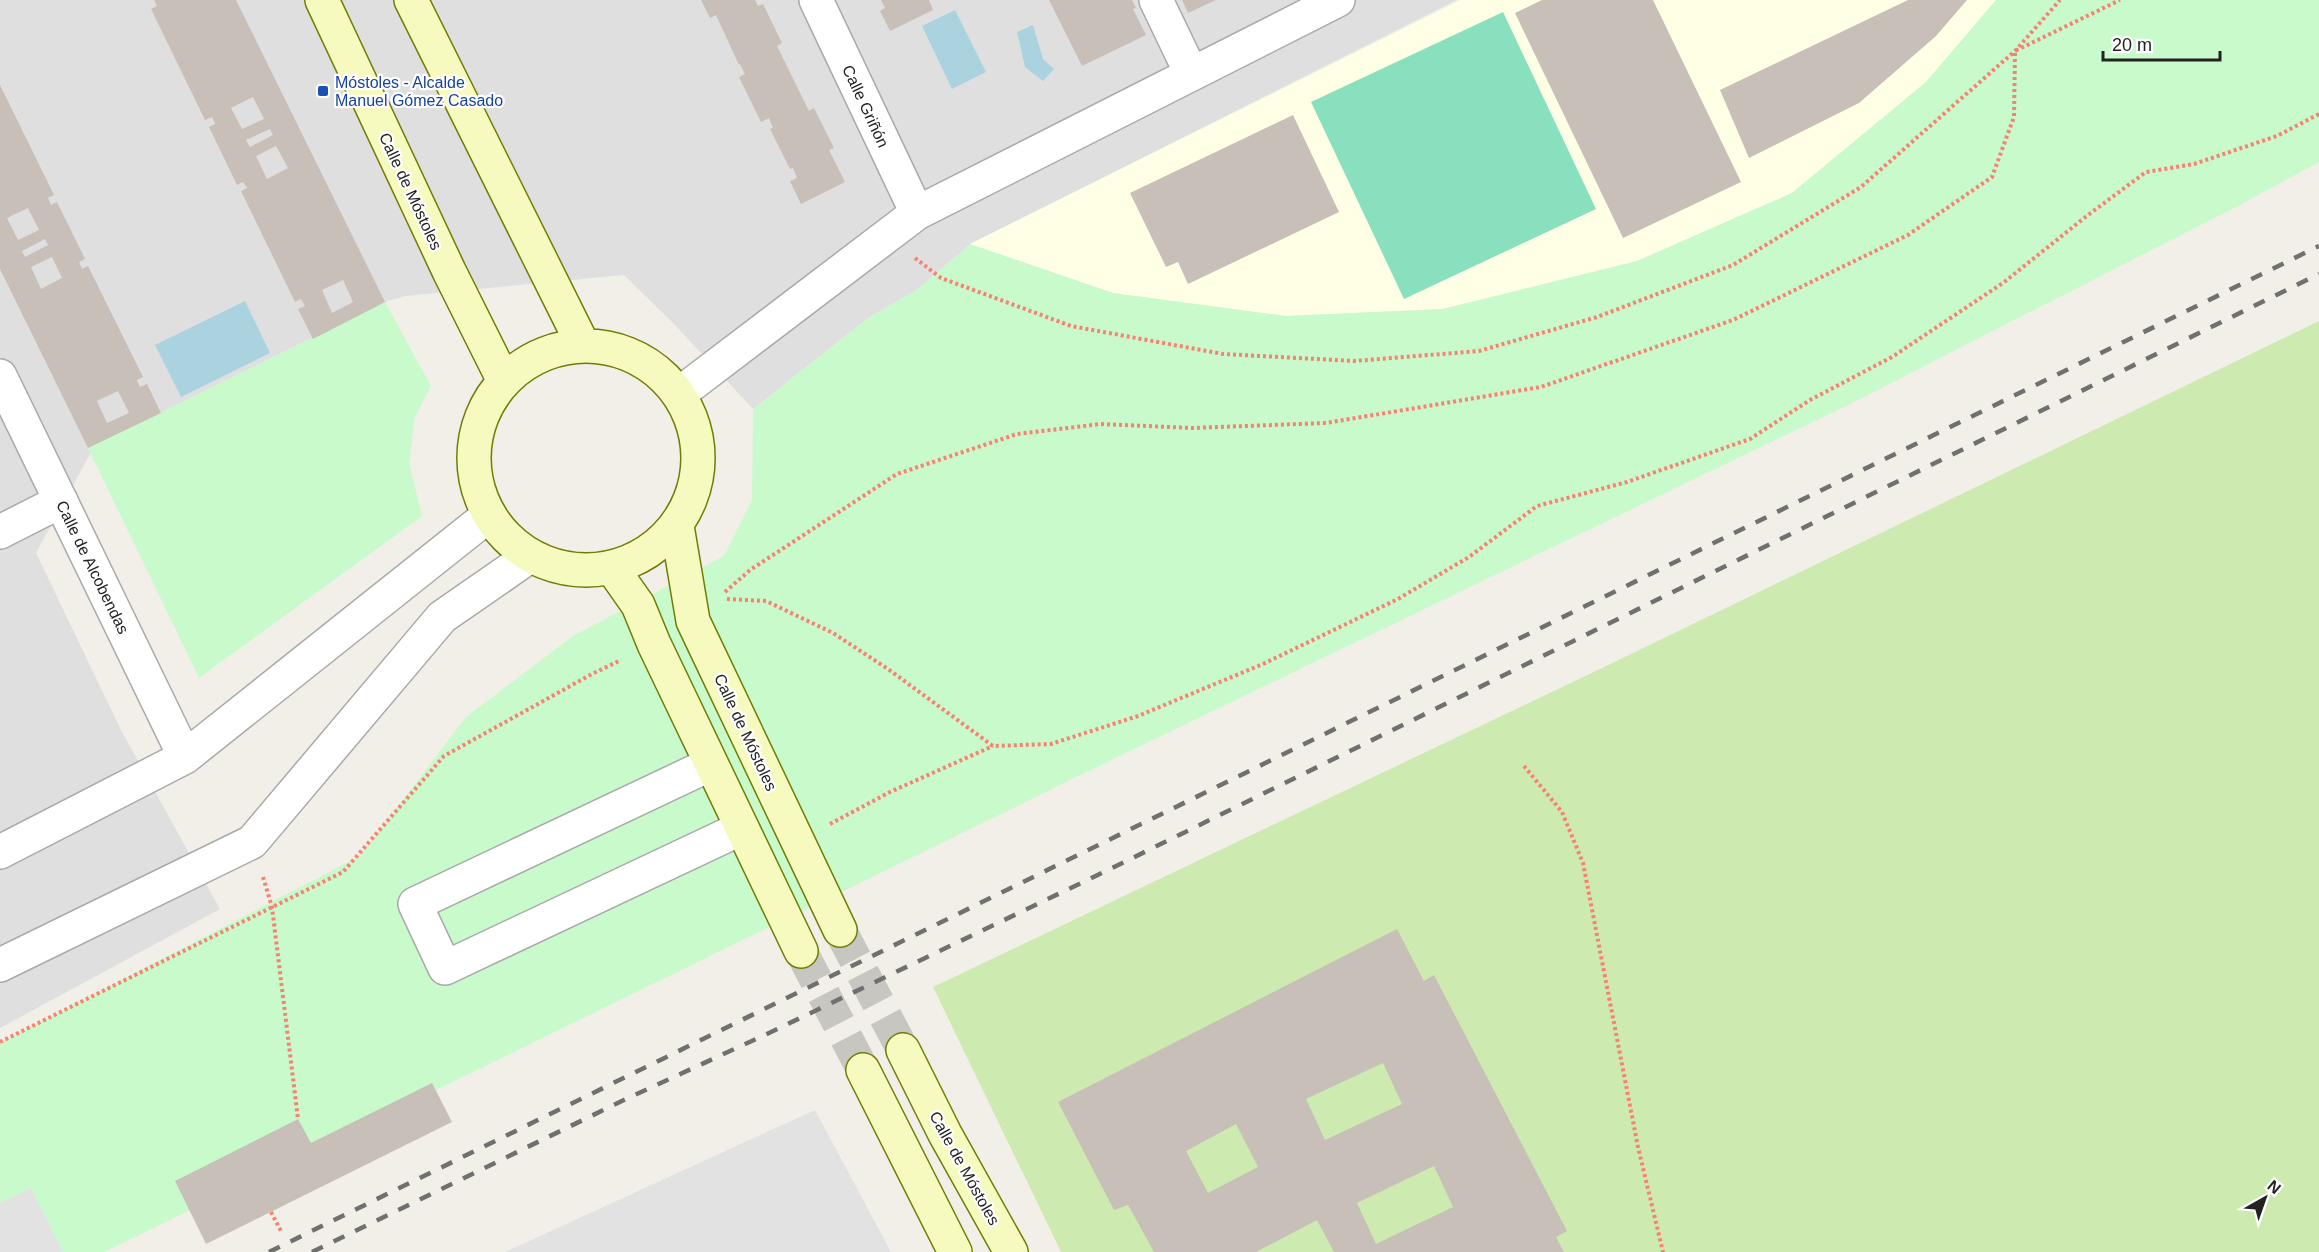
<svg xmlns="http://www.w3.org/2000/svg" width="2319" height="1252" font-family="Arial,sans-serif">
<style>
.residential{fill:#e0dfdf}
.education{fill:#ffffe5}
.grass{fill:#cdebb0}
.park{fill:#c8facc}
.pitch{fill:#88e0be}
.parking{fill:#e2e2e2}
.water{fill:#aad3df}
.building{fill:#c7bfb8;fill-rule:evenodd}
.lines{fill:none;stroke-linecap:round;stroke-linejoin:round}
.secondary-tunnel{stroke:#c8c6c1;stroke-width:33;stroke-dasharray:33 16;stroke-linecap:butt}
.pedestrian-casing{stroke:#a9a9a9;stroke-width:36}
.minor-casing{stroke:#a9a9a9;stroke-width:36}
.tertiary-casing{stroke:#a9a9a9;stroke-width:36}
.secondary-casing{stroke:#707d05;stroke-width:36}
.path{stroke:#fa8072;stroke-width:4;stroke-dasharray:3 3;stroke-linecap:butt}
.pedestrian{stroke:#fff;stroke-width:33}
.minor{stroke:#fff;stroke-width:33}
.tertiary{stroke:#fff;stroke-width:33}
.secondary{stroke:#f7fabf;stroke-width:33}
.rail{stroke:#707070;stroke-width:4.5;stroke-dasharray:12 12;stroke-linecap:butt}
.transit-dot{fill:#1a4fb4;stroke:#fff;stroke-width:2}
.labels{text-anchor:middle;stroke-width:4.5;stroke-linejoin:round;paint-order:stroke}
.transit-label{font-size:16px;fill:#164399;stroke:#fff;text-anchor:start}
.street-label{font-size:16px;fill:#222;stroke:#fff}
</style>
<rect width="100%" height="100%" fill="#f2efe9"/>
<path class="residential" d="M 0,0 L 1457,0 L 970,244 L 918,289 L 867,319 L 753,409 L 674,324 L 624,275 L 405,296 L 385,302 L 95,445 L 36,553 L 121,730 L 220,909 L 0,1028 Z"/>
<path class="education" d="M 1461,0 L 1996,0 L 1926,82 L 1792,193 L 1637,261 L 1443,309 L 1286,316 L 1113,293 L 970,244 Z"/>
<path class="grass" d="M 2319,321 L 2319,1252 L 1061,1252 L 933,987 L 1602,668 Z"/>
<path class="park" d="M 1996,0 L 2319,0 L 2319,162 L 2240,205 L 1850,404 L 1136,748 L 104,1252 L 63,1252 L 31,1188 L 0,1203 L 0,1043 L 360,856 L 466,717 L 573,636 L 724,556 L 752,500 L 753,409 L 867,319 L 918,289 L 970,244 L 1113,293 L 1286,316 L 1443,309 L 1637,261 L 1792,193 L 1926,82 Z
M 385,302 L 431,386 L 415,417 L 409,463 L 422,516 L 199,678 L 88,448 Z"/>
<path class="pitch" d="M 1503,12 L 1596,209 L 1404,299 L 1311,102 Z"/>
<path class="parking" d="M 815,1110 L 891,1252 L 505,1252 Z
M 31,1188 L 63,1252 L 0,1252 L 0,1203 Z"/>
<path class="water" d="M 955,10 L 986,72 L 952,89 L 922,26 Z
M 1033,25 L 1043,59 L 1054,69 L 1043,81 L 1025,67 L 1017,32 Z
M 245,301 L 270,353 L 181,397 L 155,345 Z"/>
<path class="building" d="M 154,0 L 236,0 L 385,302 L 313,339 L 298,309 L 305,306 L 301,299 L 295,302 L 241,191 L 247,188 L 243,182 L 237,185 L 209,127 L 215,124 L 212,117 L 205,120 L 151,9 L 157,6 ZM 253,97 L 264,119 L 242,129 L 231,108 ZM 270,129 L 273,135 L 250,147 L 246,140 ZM 276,146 L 288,168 L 267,179 L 256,156 ZM 343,280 L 353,302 L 332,313 L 322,290 Z
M 701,0 L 755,0 L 758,6 L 763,4 L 782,43 L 777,46 L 809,111 L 814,108 L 834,148 L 829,150 L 845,182 L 801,204 L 790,181 L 797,178 L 793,168 L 790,169 L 770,129 L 773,128 L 769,118 L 761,122 L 739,77 L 745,74 L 740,64 L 739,65 L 716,15 L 710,18 Z
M 881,0 L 929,0 L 933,10 L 890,31 L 880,11 L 885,8 Z
M 1049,0 L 1132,0 L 1136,8 L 1133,9 L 1146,35 L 1082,66 Z
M 1182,0 L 1216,0 L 1188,13 Z
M 1542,0 L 1653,0 L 1741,182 L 1623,238 L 1515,13 Z
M 1908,0 L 1967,0 L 1936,36 L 1859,103 L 1749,158 L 1720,90 Z
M 0,85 L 54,195 L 48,198 L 51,205 L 57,202 L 85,259 L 79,262 L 82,269 L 88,266 L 143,377 L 137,380 L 140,387 L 147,384 L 161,413 L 88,448 L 0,269 ZM 28,208 L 39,230 L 18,240 L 7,218 ZM 45,239 L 48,245 L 25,257 L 22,251 ZM 52,257 L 62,278 L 41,289 L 31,267 ZM 118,391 L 129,413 L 107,423 L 97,401 Z
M 1293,115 L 1339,212 L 1188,284 L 1178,262 L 1166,267 L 1130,193 Z
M 1397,929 L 1424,981 L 1434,975 L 1567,1231 L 1556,1237 L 1564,1252 L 1334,1252 L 1317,1220 L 1256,1252 L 1154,1252 L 1128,1205 L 1114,1210 L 1058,1102 ZM 1383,1063 L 1402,1104 L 1325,1140 L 1306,1099 ZM 1236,1124 L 1258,1167 L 1208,1193 L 1186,1151 ZM 1434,1166 L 1453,1207 L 1376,1244 L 1357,1203 Z
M 432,1083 L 452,1122 L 206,1244 L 175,1181 L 298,1119 L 311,1143 Z"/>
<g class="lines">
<path class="secondary-tunnel" d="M 840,930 L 903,1050
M 801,951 L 863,1070"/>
<g class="pedestrian-casing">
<path id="pedestrian" d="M 0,532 L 61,501"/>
</g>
<g class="minor-casing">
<path id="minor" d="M 816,0 L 917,213
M 1156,0 L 1191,73
M 0,376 L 185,757
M 679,394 L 917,213 L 1338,0
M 711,764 L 415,904 L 445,968 L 742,828
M 0,852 L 185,757 L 489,515"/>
</g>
<g class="tertiary-casing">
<path id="tertiary" d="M 0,965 L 252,842 L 442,617 L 530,556"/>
</g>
<g class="secondary-casing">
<path id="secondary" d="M 322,0 L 449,271 L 504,381
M 411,0 L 583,345
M474 458a112 112 0 1 1 224 0a112 112 0 1 1-224 0Z
M 677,526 L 693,621 L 840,930
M 612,568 L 638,605 L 654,644 L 801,951
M 903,1050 L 945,1134 L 1011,1252
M 863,1070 L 955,1252"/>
</g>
<path class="path" d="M 915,258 L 941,278 L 1071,326 L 1223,354 L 1354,361 L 1479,351 L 1597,317 L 1733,265 L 1861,187 L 2015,51 L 2060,0
M 725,592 L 750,570 L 897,474 L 1017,434 L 1101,424 L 1192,428 L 1326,423 L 1541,387 L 1733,320 L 1908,235 L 1992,177 L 2014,117 L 2015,51 L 2120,0
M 727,599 L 766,601 L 833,633 L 888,669 L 993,746 L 1051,744 L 1138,716 L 1263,664 L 1398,599 L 1469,557 L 1537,506 L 1627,482 L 1750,439 L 1810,400 L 1892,357 L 2003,283 L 2088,215 L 2146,172 L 2194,164 L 2277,136 L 2319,114
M 1524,766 L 1562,812 L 1583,863 L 1638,1147 L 1663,1252
M 830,824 L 890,792 L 993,746
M 263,877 L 272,907 L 298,1119
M 0,1042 L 343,872 L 444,756 L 592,674 L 621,660
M 271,1212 L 282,1233"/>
<use href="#pedestrian" class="pedestrian"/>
<use href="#minor" class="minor"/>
<use href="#tertiary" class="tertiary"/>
<use href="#secondary" class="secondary"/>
<path class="rail" d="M 269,1252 L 2319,246
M 312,1252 L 624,1100 L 769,1033 L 1104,872 L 2319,274"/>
</g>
<rect class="transit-dot" x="317" y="85" width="12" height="12" rx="3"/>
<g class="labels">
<g class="transit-label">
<text x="335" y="88">Móstoles - Alcalde<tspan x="335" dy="18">Manuel Gómez Casado</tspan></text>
</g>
<g class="street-label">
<text transform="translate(866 106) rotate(65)" y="6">Calle Griñón</text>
<text transform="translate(411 191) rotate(65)" y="6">Calle de Móstoles</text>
<text transform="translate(93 567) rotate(64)" y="6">Calle de Alcobendas</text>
<text transform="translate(746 732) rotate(65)" y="6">Calle de Móstoles</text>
<text transform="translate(965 1168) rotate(61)" y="6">Calle de Móstoles</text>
</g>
</g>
<g transform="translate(2265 1198) rotate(40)" stroke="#ffffff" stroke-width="4.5" paint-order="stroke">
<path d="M0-4.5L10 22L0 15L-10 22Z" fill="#222222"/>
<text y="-9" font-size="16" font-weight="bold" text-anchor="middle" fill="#222222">N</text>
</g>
<path d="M2103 51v9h117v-9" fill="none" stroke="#222222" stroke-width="3"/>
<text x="2112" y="51" font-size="18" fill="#222222" stroke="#ffffff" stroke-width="4.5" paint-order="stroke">20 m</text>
</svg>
